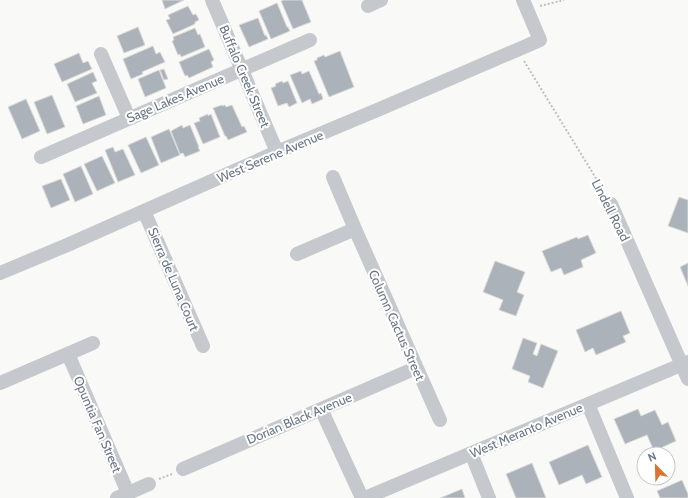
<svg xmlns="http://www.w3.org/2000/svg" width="688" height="498" font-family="Cabin,sans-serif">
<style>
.building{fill:#acb2b9;stroke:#dbdbd9}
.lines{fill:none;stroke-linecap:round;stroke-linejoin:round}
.path{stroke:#bdbfc2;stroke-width:2;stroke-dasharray:2 2;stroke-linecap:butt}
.minor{stroke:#c5c8cc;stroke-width:14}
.labels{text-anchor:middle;stroke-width:4;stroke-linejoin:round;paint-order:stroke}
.street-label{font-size:13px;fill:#6a7687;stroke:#fff}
</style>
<rect width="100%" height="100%" fill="#f9f9f7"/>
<path class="building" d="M 162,0 L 184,0 L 165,9 Z
M 284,0 L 302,0 L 311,22 L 293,29 L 281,1 Z
M 277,3 L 287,27 L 288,27 L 290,31 L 271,39 L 259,11 Z
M 188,6 L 193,15 L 196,14 L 199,20 L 195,22 L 195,24 L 173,34 L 166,20 L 170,19 L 168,15 Z
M 258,18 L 265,36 L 266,35 L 268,39 L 249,47 L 239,25 Z
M 138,27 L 145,45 L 124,53 L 117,36 Z
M 195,28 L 198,35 L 200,34 L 205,47 L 181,57 L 180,54 L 178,55 L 172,41 L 174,40 L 173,37 Z
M 153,46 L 156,54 L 160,52 L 165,62 L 142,72 L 143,74 L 131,79 L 123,59 Z
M 209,49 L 214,60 L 211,62 L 213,67 L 189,78 L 187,75 L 185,76 L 179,62 Z
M 340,51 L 354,87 L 329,97 L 314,61 L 317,60 L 317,58 L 324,55 L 325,57 Z
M 79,53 L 83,63 L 88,61 L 92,69 L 62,82 L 54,64 Z
M 164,69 L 168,79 L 164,80 L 160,70 Z
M 159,70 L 166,88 L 145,97 L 138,79 Z
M 301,71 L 302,74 L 309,71 L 319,94 L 321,93 L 323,99 L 312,104 L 310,99 L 302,103 L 290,75 Z
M 93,72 L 97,81 L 92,83 L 97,93 L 75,102 L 67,84 Z
M 282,81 L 283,83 L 288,81 L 297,103 L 289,107 L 287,103 L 278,106 L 271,88 L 276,86 L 275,84 Z
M 52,95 L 65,127 L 47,134 L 34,102 Z
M 99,96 L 106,115 L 83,124 L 76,106 Z
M 26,99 L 40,131 L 22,139 L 8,107 Z
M 222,105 L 222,106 L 225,105 L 226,107 L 232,105 L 242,127 L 244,126 L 247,132 L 228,140 L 226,136 L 225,136 L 213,108 Z
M 208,114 L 208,116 L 211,114 L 220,137 L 203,144 L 194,123 L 200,121 L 199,118 Z
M 182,125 L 183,128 L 190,125 L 199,147 L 198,147 L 200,151 L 185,157 L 183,153 L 180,154 L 171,131 Z
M 169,129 L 180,155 L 161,163 L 151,137 Z
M 146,137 L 159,165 L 141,173 L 128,145 Z
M 113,147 L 115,152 L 123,149 L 135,175 L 118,182 L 105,150 Z
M 102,156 L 115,183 L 97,191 L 84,164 Z
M 81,166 L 93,194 L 75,202 L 63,174 Z
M 61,179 L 70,200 L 51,208 L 42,186 Z
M 679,197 L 688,200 L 688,233 L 668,226 Z
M 588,235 L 596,253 L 581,260 L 583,267 L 564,275 L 561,268 L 551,272 L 542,251 L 577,237 L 578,239 Z
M 495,261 L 525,272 L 517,292 L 524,295 L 516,316 L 499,310 L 503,300 L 483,292 Z
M 688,263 L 688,286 L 680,267 Z
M 621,311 L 630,333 L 623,336 L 626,342 L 596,355 L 593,348 L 585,352 L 576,330 Z
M 523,338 L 537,343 L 533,354 L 537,356 L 541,344 L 558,351 L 543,388 L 528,382 L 530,376 L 512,369 Z
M 638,409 L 641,416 L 655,410 L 662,425 L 668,422 L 676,441 L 654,451 L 647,435 L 625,444 L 614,419 Z
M 588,445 L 602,477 L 586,484 L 582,475 L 559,485 L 549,462 Z
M 532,463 L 546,498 L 516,498 L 506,474 Z
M 682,480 L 688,494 L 688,498 L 660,498 L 657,491 Z
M 462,489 L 465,498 L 440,498 Z"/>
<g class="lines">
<path class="path" d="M 540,6 L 564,0
M 524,61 L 605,193
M 159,479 L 172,474"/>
<path class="minor" d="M 212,0 L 277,152
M 368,6 L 381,0
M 101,54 L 129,118
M 41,157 L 310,40
M 333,177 L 355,229 L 440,420
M 611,204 L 688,379
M 144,211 L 203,346
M 297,254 L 355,229
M 0,273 L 65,246 L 277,152 L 382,108 L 540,40 L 523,0
M 68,354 L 128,493
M 0,383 L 93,343
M 588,404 L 627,498
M 321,409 L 362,498
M 471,453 L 489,498
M 183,469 L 416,368
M 117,498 L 149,484
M 365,498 L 688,362"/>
</g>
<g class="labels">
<g class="street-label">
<text transform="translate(245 76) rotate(67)" y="5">Buffalo Creek Street</text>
<text transform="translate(175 98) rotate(-23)" y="5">Sage Lakes Avenue</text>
<text transform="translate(270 156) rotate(-23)" y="5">West Serene Avenue</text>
<text transform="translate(611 210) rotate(63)" y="5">Lindell Road</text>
<text transform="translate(174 279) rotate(67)" y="5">Sierra de Luna Court</text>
<text transform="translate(397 325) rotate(66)" y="5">Column Cactus Street</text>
<text transform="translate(299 418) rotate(-23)" y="5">Dorian Black Avenue</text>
<text transform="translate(98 424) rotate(67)" y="5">Opuntia Fan Street</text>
<text transform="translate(526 430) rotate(-23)" y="5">West Meranto Avenue</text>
</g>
</g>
<g transform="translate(656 466) rotate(337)"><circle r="19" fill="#ffffff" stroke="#c3c8cf"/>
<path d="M0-3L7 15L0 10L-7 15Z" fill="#dd7333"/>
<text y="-6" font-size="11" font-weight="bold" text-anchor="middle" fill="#6a7687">N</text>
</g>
</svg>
